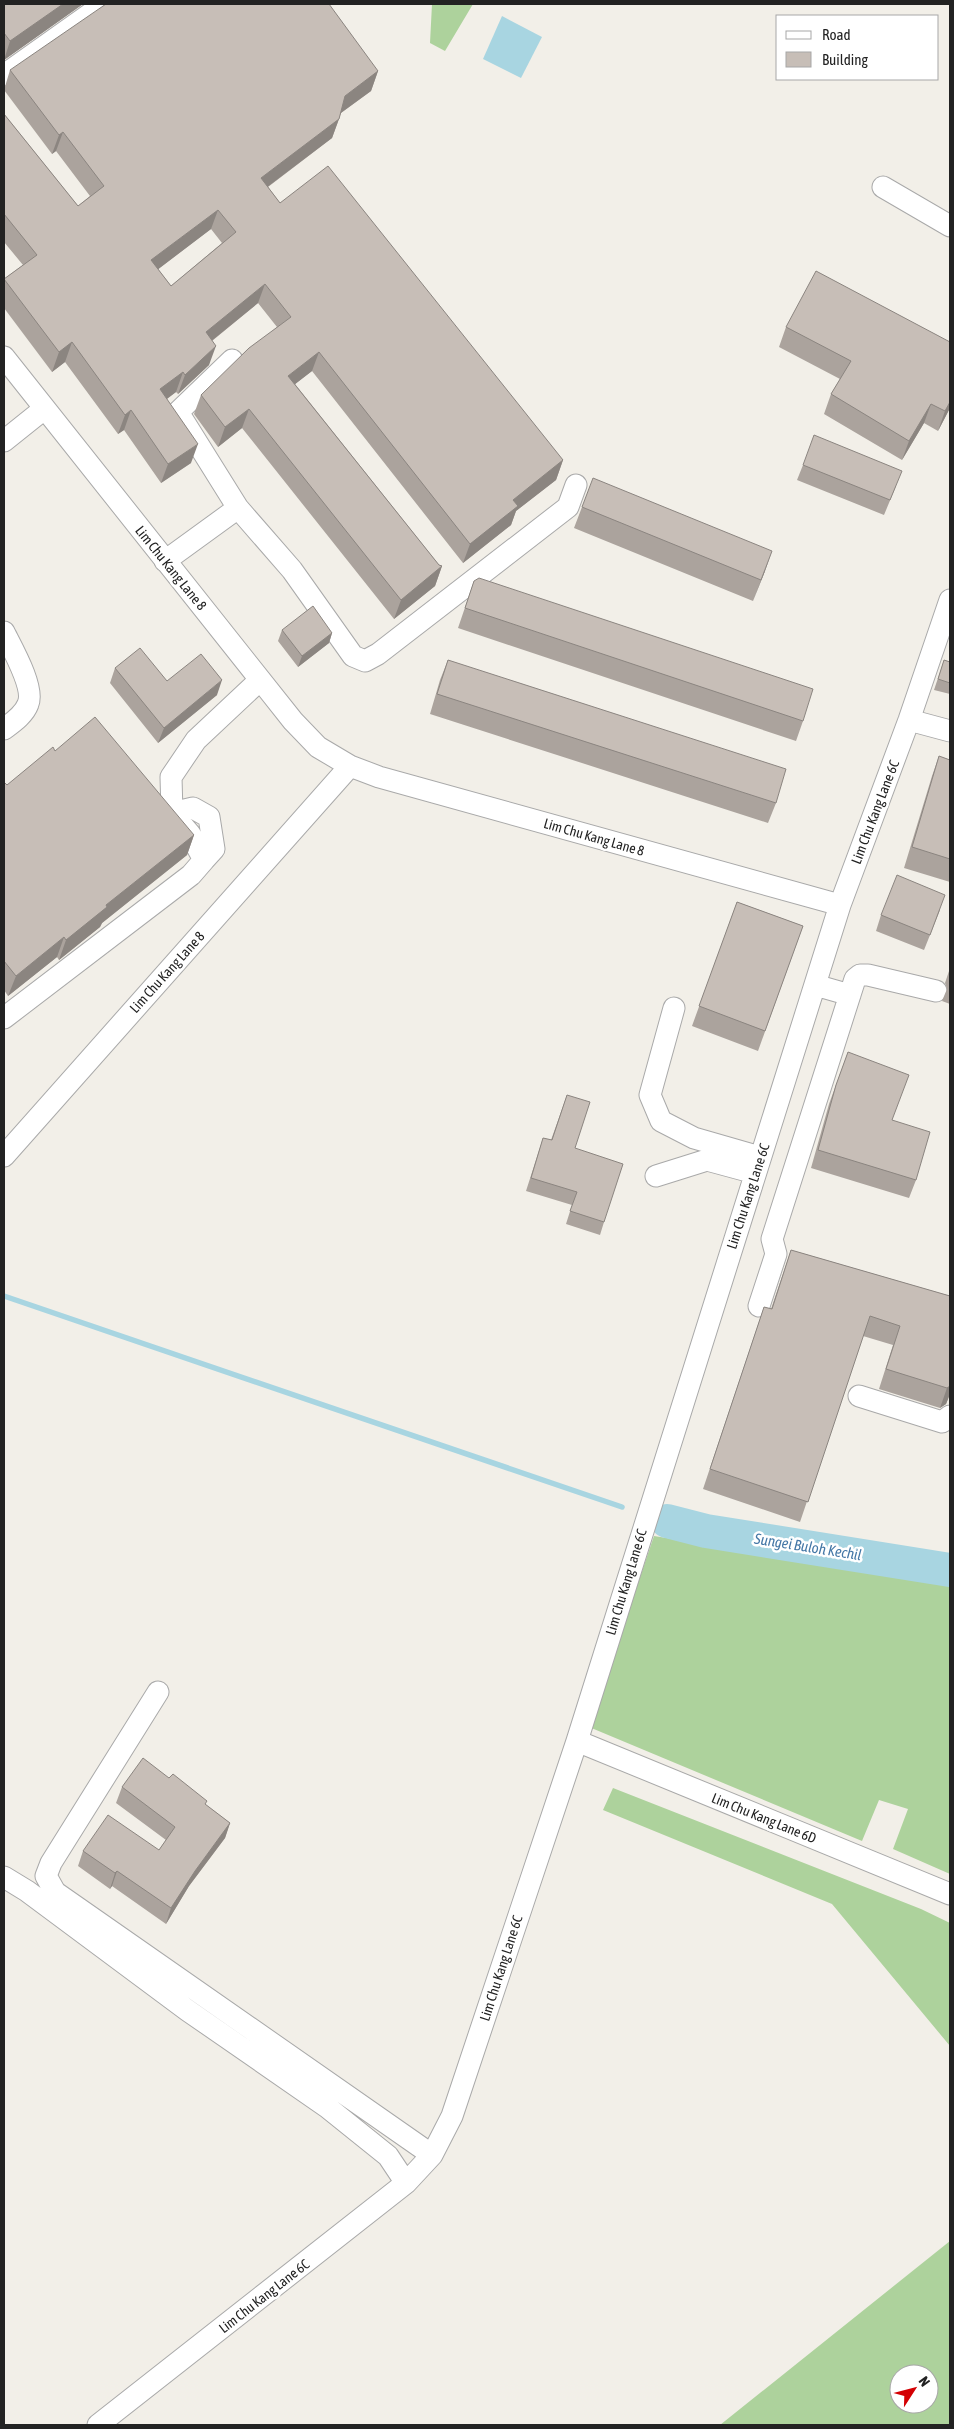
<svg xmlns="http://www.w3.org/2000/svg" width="954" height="2429" font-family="'Asap Condensed',sans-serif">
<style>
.forest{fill:#add29c;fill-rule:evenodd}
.water{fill:#a8d5e1}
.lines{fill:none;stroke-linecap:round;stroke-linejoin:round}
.stream{stroke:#a8d5e1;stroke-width:5.5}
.river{stroke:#a8d5e1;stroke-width:34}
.minor-casing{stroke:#a9a9a9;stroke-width:23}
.minor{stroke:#fff;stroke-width:21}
.wall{fill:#aba39d;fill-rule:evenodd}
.shaded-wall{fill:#8b8580}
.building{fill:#c7beb7;stroke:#8b8580;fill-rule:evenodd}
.labels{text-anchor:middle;stroke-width:5;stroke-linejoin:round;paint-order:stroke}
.street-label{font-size:14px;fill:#222;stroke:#fff}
.water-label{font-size:15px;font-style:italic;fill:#4477a6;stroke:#fff}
</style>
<rect width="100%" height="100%" fill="#f2efe8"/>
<path class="forest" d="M 432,4 L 473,4 L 445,51 L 430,43 Z
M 654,1536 L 950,1583 L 950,1874 L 893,1849 L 908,1809 L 879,1800 L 862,1841 L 589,1727 Z
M 613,1788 L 921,1909 L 950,1923 L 950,2046 L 832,1904 L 603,1810 Z
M 950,2241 L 950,2425 L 720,2425 ZM 899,2374 L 929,2374 L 929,2404 L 899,2404 Z"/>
<path class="water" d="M 502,16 L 542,37 L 521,78 L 483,59 Z"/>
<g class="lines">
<path class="stream" d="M 4,1296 L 622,1507"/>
<path class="river" d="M 667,1521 L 706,1531 L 950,1570"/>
<g class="minor-casing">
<path id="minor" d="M 4,75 L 104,4
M 883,187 L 950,226
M 4,357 L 293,721 L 318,747 L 350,766 L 379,777 L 840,905
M 232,360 L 178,412 L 238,508 L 292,570 L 353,656 L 365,661 L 378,654 L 568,507 L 576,485
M 4,441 L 44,409
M 165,561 L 238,508
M 4,632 C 12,648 35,688 28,704 C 24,715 12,723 4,729
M 909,720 L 950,731
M 172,813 L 193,808 L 209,817 L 214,849 L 204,860
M 815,985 L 850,995
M 674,1008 L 650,1095 L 661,1121 L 694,1138 L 760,1157
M 4,1018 L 191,875 L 204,860 L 190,834 L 172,813 L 171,777 L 196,740 L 260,680
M 4,1156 L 350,766
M 656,1176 L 707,1160 L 755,1173
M 759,1306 L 776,1254 L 772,1239 L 855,979 L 860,975 L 868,975 L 936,991
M 859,1396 L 942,1422 L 950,1416
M 158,1692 L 51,1863 L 46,1876 L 55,1892 L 432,2155
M 577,1741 L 950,1894
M 4,1877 L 27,1891 L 187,2010 L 327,2107 L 388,2156 L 406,2183
M 98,2425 L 406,2183 L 432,2155 L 452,2116 L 577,1741 L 840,905 L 909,720 L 950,600"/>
</g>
<use href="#minor" class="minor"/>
</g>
<path class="wall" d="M 4,4 L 83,4 L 4,60 Z
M 10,70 L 378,71 L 371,91 L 341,113 L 332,138 L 268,187 L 280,203 L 563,460 L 556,480 L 516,511 L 511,525 L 463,563 L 312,371 L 295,384 L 439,565 L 442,566 L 435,586 L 394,619 L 242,428 L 218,447 L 194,414 L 201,395 L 277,327 L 258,303 L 212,341 L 209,365 L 178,394 L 176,392 L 167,399 L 191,463 L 161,483 L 124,430 L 118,434 L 65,362 L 52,372 L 4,308 L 4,279 L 23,265 L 4,242 L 4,114 L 78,206 L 90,196 L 56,151 L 52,154 L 4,90 ZM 211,229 L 222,243 L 171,286 L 158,269 Z
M 786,327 L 950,342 L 950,408 L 938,431 L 924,423 L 902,460 L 824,414 L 831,394 L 840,379 L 779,347 Z
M 803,465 L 896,486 L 884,515 L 797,480 Z
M 582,507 L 765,571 L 753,601 L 574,528 Z
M 474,581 L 803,721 L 796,741 L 458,628 Z
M 282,630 L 332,633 L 329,643 L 298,667 L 278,641 Z
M 448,660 L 776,803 L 768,823 L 430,714 L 440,680 Z
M 944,660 L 950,662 L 950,694 L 934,690 Z
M 115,668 L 167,681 L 217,695 L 158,743 L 110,683 Z
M 55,751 L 194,835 L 187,855 L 102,923 L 100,927 L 59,960 L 57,957 L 8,996 L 4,990 L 4,782 L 7,785 Z
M 939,756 L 950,760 L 950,882 L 904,868 L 932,776 Z
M 737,902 L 803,926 L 758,1051 L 692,1026 Z
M 940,910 L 924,950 L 876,931 L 881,915 Z
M 950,968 L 950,1004 L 942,1001 L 947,989 L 945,983 Z
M 848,1052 L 892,1120 L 916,1180 L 909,1198 L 811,1168 L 829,1104 Z
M 567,1095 L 575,1148 L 604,1222 L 600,1235 L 566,1224 L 572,1205 L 526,1191 L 543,1138 L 551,1140 Z
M 791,1250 L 950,1296 L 950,1394 L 946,1404 L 940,1408 L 879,1389 L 893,1345 L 863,1336 L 800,1522 L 703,1489 L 764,1307 L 771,1309 Z
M 122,1787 L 206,1805 L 230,1823 L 225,1838 L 189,1886 L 166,1924 L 112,1886 L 110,1889 L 78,1866 L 83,1851 L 159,1850 L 166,1840 L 116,1803 Z"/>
<path class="shaded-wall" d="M 63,4 L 83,4 L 4,60 L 10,41 Z
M 378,71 L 371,91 L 338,115 L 345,96 Z
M 339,119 L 332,138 L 254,197 L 261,178 Z
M 63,132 L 56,151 L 52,154 L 59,135 Z
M 218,210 L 211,229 L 144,280 L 151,260 Z
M 265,284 L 258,303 L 199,351 L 206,332 Z
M 72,342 L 65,362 L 52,372 L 59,352 Z
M 216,346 L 209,365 L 178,394 L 185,375 Z
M 319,352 L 312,371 L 281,395 L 288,376 Z
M 183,372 L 176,392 L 153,409 L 160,389 Z
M 950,402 L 950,408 L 938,431 L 945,411 Z
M 931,404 L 924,423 L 902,460 L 909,441 Z
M 249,409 L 242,428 L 218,447 L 225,427 Z
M 131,410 L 124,430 L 118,434 L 125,415 Z
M 198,444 L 191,463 L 161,483 L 168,464 Z
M 563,460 L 556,480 L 516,511 L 511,525 L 463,563 L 470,544 L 513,500 Z
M 772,551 L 765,571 L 753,601 L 761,580 Z
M 442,566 L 435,586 L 394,619 L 401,600 Z
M 332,633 L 329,643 L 298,667 L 302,656 Z
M 222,680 L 217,695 L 158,743 L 164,728 Z
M 194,835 L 187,855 L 102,923 L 100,927 L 59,960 L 66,940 L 106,905 Z
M 64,937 L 57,957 L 8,996 L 16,976 Z
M 950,1386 L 950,1394 L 946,1404 L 940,1408 L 947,1388 Z
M 230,1823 L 225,1838 L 189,1886 L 166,1924 L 171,1908 L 195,1871 Z
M 117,1871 L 112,1886 L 110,1889 L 115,1873 Z"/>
<path class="building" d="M 4,4 L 63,4 L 10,41 L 4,33 Z
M 106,4 L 329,4 L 378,71 L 345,96 L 339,119 L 261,178 L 280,203 L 328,166 L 563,460 L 513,500 L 518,506 L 470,544 L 319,352 L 288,376 L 439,565 L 442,566 L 401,600 L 249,409 L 225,427 L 201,395 L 249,348 L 291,317 L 265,284 L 206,332 L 216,346 L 185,375 L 183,372 L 160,389 L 198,444 L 168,464 L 131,410 L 125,415 L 72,342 L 59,352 L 4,279 L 37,255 L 4,214 L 4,114 L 78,206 L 104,186 L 63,132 L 59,135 L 10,70 ZM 218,210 L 236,232 L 171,286 L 151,260 Z
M 816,271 L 950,342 L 950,402 L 945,411 L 931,404 L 909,441 L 831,394 L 851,361 L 786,327 Z
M 814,435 L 902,471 L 890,500 L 803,465 Z
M 593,478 L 772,551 L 761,580 L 582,507 Z
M 479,578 L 813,689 L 803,721 L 465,608 L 474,581 Z
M 313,606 L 332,633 L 302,656 L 282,630 Z
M 140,648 L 167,681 L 201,654 L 222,680 L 164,728 L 115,668 Z
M 448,660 L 786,769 L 776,803 L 437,694 Z
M 944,660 L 950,662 L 950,683 L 938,679 Z
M 95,717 L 194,835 L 106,905 L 107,907 L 66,940 L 64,937 L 16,976 L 4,961 L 4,782 L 7,785 L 53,747 L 55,751 Z
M 939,756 L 950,760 L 950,859 L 912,847 Z
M 897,875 L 945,895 L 930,935 L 881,915 Z
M 737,902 L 803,926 L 765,1031 L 699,1006 Z
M 848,1052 L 909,1075 L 892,1120 L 930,1132 L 916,1180 L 818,1150 L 836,1085 Z
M 567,1095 L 590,1102 L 575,1148 L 623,1164 L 604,1222 L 570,1211 L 577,1192 L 531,1178 L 543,1138 L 552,1140 Z
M 791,1250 L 950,1296 L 950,1386 L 947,1388 L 886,1369 L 900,1326 L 870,1316 L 808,1502 L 710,1469 L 764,1307 L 772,1309 Z
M 143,1758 L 169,1778 L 173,1774 L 207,1801 L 205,1804 L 230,1823 L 195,1871 L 171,1908 L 117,1871 L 115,1873 L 83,1851 L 108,1815 L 159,1850 L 175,1827 L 122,1787 Z"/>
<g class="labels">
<g class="street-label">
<text transform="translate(171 568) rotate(51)" y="5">Lim Chu Kang Lane 8</text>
<text transform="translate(875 812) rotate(-69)" y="5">Lim Chu Kang Lane 6C</text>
<text transform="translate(594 837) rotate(16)" y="5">Lim Chu Kang Lane 8</text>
<text transform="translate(167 972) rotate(-48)" y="5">Lim Chu Kang Lane 8</text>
<text transform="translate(748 1196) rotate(-72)" y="5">Lim Chu Kang Lane 6C</text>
<text transform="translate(626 1582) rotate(-73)" y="5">Lim Chu Kang Lane 6C</text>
<text transform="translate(764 1818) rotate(22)" y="5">Lim Chu Kang Lane 6D</text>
<text transform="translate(501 1968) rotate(-72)" y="5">Lim Chu Kang Lane 6C</text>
<text transform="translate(264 2296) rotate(-38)" y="5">Lim Chu Kang Lane 6C</text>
</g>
<g class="water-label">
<text transform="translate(808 1547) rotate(9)" y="5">Sungei Buloh Kechil</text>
</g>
</g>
<rect width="954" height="2429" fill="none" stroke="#222222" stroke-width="10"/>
<rect x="776" y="15" width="162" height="65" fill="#ffffff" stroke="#a7a7a7"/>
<rect x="786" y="31" width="25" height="8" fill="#ffffff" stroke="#a7a7a7"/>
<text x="822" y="40" font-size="15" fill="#222222">Road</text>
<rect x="786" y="52" width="25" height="15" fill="#c7beb7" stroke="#a7a7a7"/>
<text x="822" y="65" font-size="15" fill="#222222">Building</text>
<g transform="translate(914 2389) rotate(54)"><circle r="24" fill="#ffffff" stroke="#a7a7a7"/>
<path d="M0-4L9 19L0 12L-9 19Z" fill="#d40003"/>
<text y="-8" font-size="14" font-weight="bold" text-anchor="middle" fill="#222222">N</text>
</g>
</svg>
